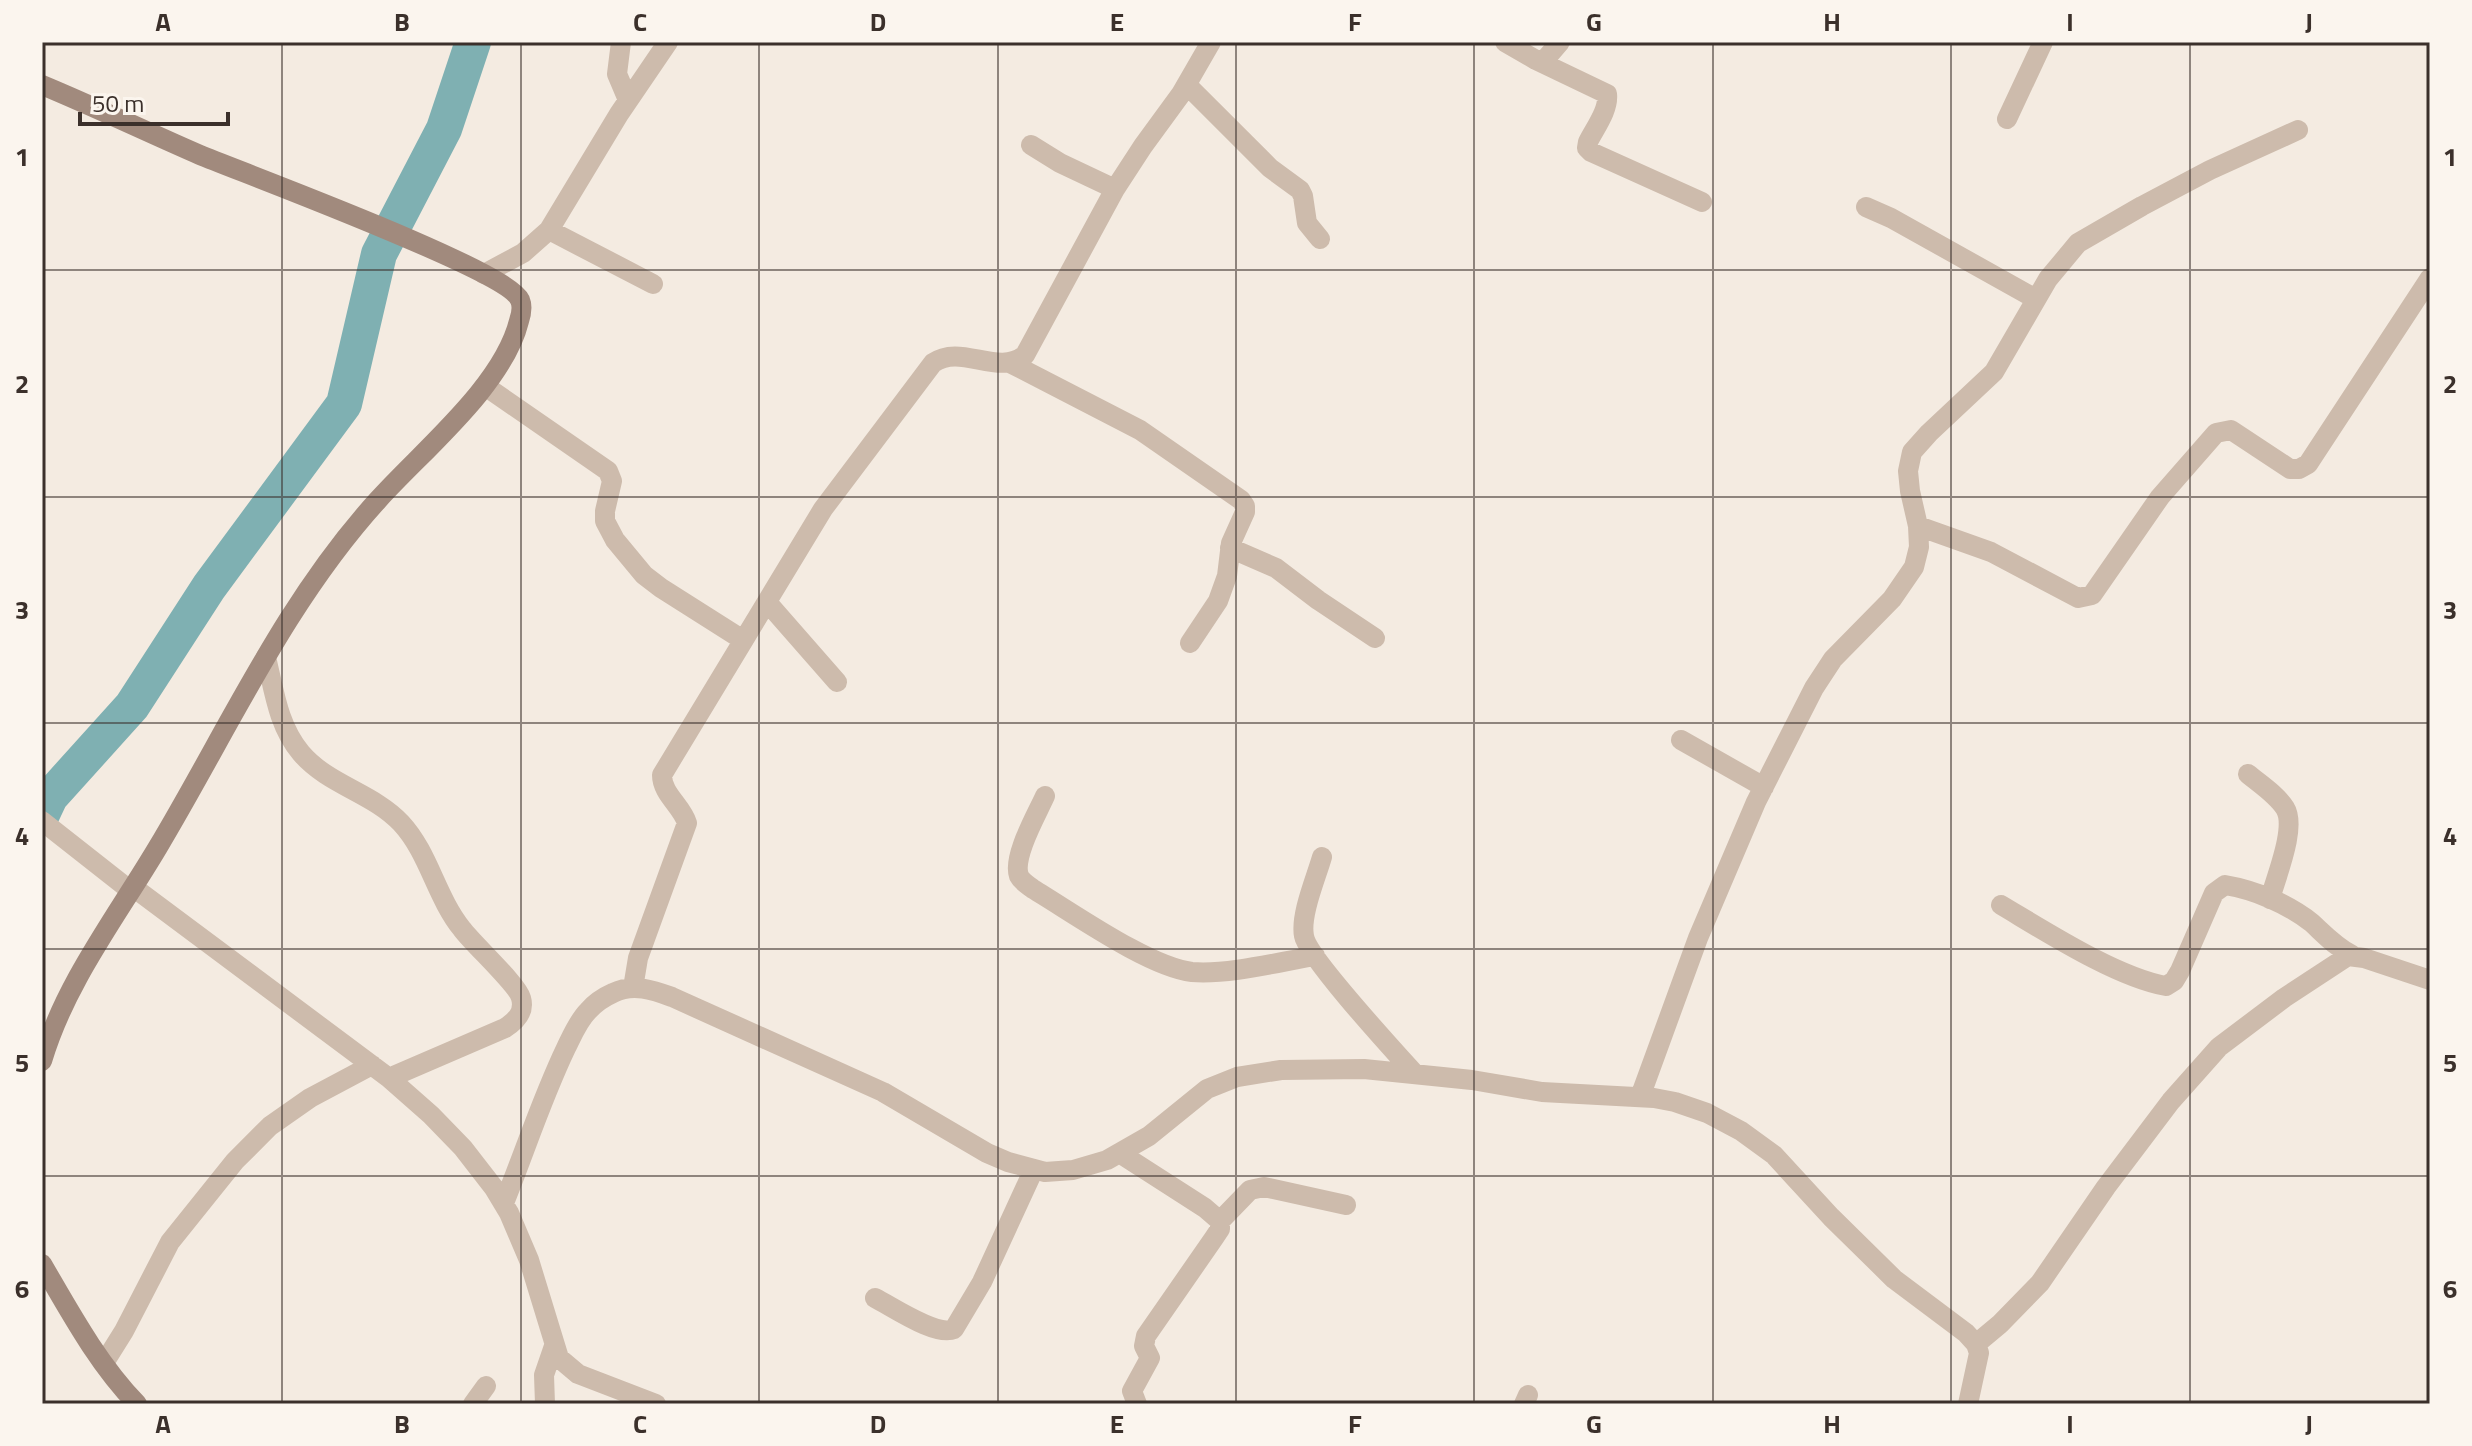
<svg xmlns="http://www.w3.org/2000/svg" width="2472" height="1446" font-family="'Titillium Web',sans-serif">
<style>
.lines{fill:none;stroke-linecap:round;stroke-linejoin:round}
.river{stroke:#7fb0b2;stroke-width:36}
.minor{stroke:#cdbbac;stroke-width:20}
.secondary{stroke:#a18a7d;stroke-width:20}
.grid{fill:none;stroke:#3b302b;stroke-width:2;stroke-opacity:0.55}
.neatline{fill:none;stroke:#3b302b;stroke-width:3}
.grid-label{font-size:26px;text-anchor:middle;font-weight:bold;fill:#3b302b}
</style>
<rect width="100%" height="100%" fill="#f4ebe1"/>
<g class="lines">
<path class="river" d="M 42,814 L 50,797 L 132,706 L 209,587 L 344,404 L 379,254 L 444,129 L 473,42"/>
<path class="minor" d="M 621,42 L 617,74 L 628,100
M 1505,42 L 1536,60 L 1607,94 C 1609,110 1595,128 1588,142 L 1587,148 L 1591,152 L 1702,202
M 1542,63 L 1560,42
M 1187,85 L 1270,168 L 1300,190 L 1303,196 L 1307,223 L 1320,239
M 2007,119 L 2043,42
M 1031,145 L 1060,163 L 1115,189
M 1866,207 L 1891,218 L 2036,299
M 549,230 L 653,284
M 484,274 L 523,253 L 549,230 L 619,114 L 668,42
M 1010,363 L 1140,430 L 1241,500 L 1245,506 L 1245,512 L 1231,543 L 1227,576 L 1218,601 L 1190,643
M 485,386 L 608,471 L 612,481 L 605,511 L 605,521 L 615,540 L 644,575 L 661,588 L 743,640
M 1918,526 L 1991,552 L 2078,598 L 2092,595 L 2160,497 L 2216,433 L 2231,430 L 2290,469 L 2299,469 L 2308,464 L 2430,278
M 1230,548 L 1276,568 L 1318,600 L 1375,638
M 767,602 L 837,682
M 266,657 C 274,690 278,726 301,753 C 328,785 373,793 401,823 C 429,853 436,897 462,929 C 473,944 518,985 521,998 C 525,1012 516,1021 505,1028 L 389,1078
M 1681,740 L 1764,787
M 2248,774 C 2260,784 2276,794 2285,808 C 2297,827 2276,877 2270,899
M 1045,796 C 1037,814 1012,857 1019,876 C 1022,882 1028,885 1033,889 C 1073,913 1149,967 1192,972 C 1228,975 1279,962 1315,956
M 42,821 L 131,891
M 1322,857 C 1316,878 1300,915 1304,936 C 1307,956 1395,1052 1414,1073
M 133,887 L 389,1078 L 431,1115 L 463,1148 L 494,1188 L 509,1213 L 529,1260 L 559,1358 L 578,1374 L 656,1404
M 2001,905 C 2045,931 2116,977 2166,986 L 2174,981 L 2180,971 L 2214,893 L 2225,885 C 2255,890 2288,904 2312,923 C 2325,935 2336,947 2352,955
M 633,988 L 638,958 L 687,823 C 682,806 662,794 662,775 L 823,509 L 933,363 C 961,343 998,377 1025,355 L 1115,189 L 1143,146 L 1181,94 L 1211,42
M 1640,1097 L 1698,938 L 1756,802 L 1814,688 L 1833,659 L 1892,599 L 1914,567 L 1919,547 L 1918,526 L 1910,491 L 1908,471 L 1912,452 L 1929,433 L 1994,372 L 2048,279 L 2078,243 L 2142,206 L 2210,170 L 2298,130
M 1121,1154 L 1205,1208 L 1220,1221 L 1220,1229 L 1214,1238 L 1146,1336 L 1144,1346 L 1150,1358 L 1132,1391 L 1137,1404
M 504,1203 C 525,1151 542,1098 566,1048 C 572,1036 578,1021 588,1011 C 594,1004 604,997 613,993 C 633,983 653,990 672,997 L 883,1092 L 987,1153 L 1008,1162 L 1045,1172 L 1073,1170 L 1107,1160 L 1149,1136 L 1207,1089 L 1237,1077 L 1281,1070 L 1364,1069 L 1472,1080 L 1542,1092 L 1654,1098 L 1675,1102 L 1707,1113 L 1741,1131 L 1774,1155 L 1831,1217 L 1894,1279 L 1966,1333 L 1976,1344 L 1979,1353 L 1968,1404
M 1220,1221 L 1250,1190 L 1264,1187 L 1346,1205
M 875,1298 C 893,1307 936,1337 954,1329 L 982,1282 L 1034,1169
M 1976,1344 L 2000,1324 L 2040,1283 L 2106,1187 L 2171,1101 L 2219,1047 L 2284,998 L 2348,956 L 2364,958 L 2430,980
M 104,1363 L 124,1331 L 170,1242 L 235,1161 L 270,1126 L 310,1098 L 372,1065
M 473,1404 L 486,1386
M 545,1404 L 544,1375 L 554,1346
M 1524,1404 L 1528,1395"/>
<path class="secondary" d="M 42,85 C 95,107 147,132 200,155 C 246,174 507,270 520,300 C 523,307 521,315 519,321 C 503,386 422,451 378,500 C 285,602 228,730 158,847 C 117,916 65,983 42,1061
M 42,1264 C 70,1312 98,1364 137,1404"/>
</g>
<path class="grid" d="M 282,42 L 282,1404M 521,42 L 521,1404M 759,42 L 759,1404M 998,42 L 998,1404M 1236,42 L 1236,1404M 1474,42 L 1474,1404M 1713,42 L 1713,1404M 1951,42 L 1951,1404M 2190,42 L 2190,1404M 42,270 L 2430,270M 42,497 L 2430,497M 42,723 L 2430,723M 42,949 L 2430,949M 42,1176 L 2430,1176"/>
<rect width="2472" height="1446" fill="none" stroke="#fbf5ee" stroke-width="88"/>
<path d="M80 112v12h148v-12" fill="none" stroke="#3b302b" stroke-width="4"/>
<text x="92" y="112" font-size="24" fill="#3b302b" stroke="#fbf5ee" stroke-width="6" paint-order="stroke">50 m</text>
<rect x="44" y="44" width="2384" height="1358" class="neatline"/>
<g class="grid-label">
<text x="163" y="31">A</text>
<text x="402" y="31">B</text>
<text x="640" y="31">C</text>
<text x="878" y="31">D</text>
<text x="1117" y="31">E</text>
<text x="1355" y="31">F</text>
<text x="1594" y="31">G</text>
<text x="1832" y="31">H</text>
<text x="2070" y="31">I</text>
<text x="2309" y="31">J</text>
<text x="22" y="166">1</text>
<text x="2450" y="166">1</text>
<text x="22" y="393">2</text>
<text x="2450" y="393">2</text>
<text x="22" y="619">3</text>
<text x="2450" y="619">3</text>
<text x="22" y="845">4</text>
<text x="2450" y="845">4</text>
<text x="22" y="1072">5</text>
<text x="2450" y="1072">5</text>
<text x="22" y="1298">6</text>
<text x="2450" y="1298">6</text>
<text x="163" y="1433">A</text>
<text x="402" y="1433">B</text>
<text x="640" y="1433">C</text>
<text x="878" y="1433">D</text>
<text x="1117" y="1433">E</text>
<text x="1355" y="1433">F</text>
<text x="1594" y="1433">G</text>
<text x="1832" y="1433">H</text>
<text x="2070" y="1433">I</text>
<text x="2309" y="1433">J</text>
</g>
</svg>
